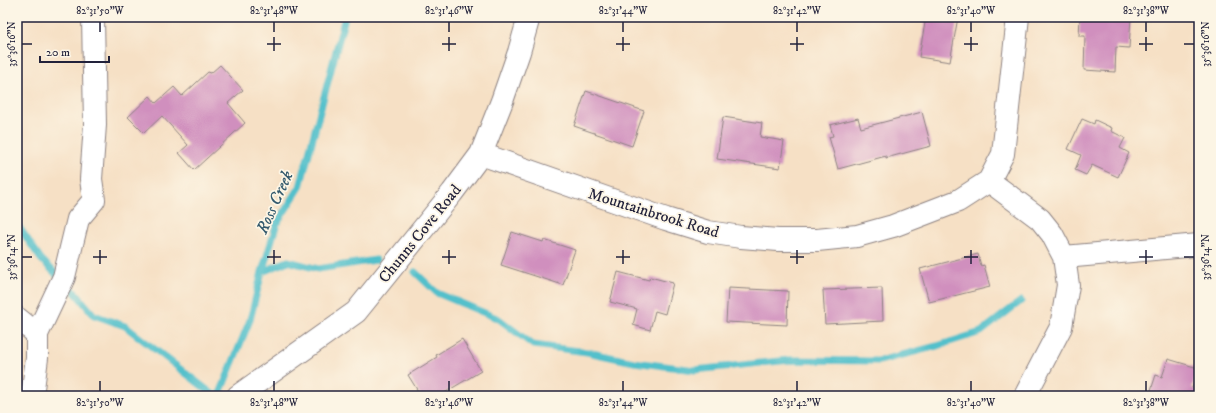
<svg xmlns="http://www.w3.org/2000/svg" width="1216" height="413" font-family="'IM FELL DW Pica',serif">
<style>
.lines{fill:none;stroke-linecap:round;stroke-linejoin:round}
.stream{stroke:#53c0cb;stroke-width:7}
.building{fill:#d08fbe}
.minor-casing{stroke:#8c8180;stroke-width:24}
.minor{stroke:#fff;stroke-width:22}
.ticks{fill:none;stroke:#22223b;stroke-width:1.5}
.labels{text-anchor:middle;stroke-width:3.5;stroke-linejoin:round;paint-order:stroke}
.street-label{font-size:16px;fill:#22223b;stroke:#fcf5e5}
.water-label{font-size:17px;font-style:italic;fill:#33596d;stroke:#fcf5e5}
.neatline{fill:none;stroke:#22223b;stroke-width:1.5}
.ticks-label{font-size:10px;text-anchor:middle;fill:#22223b}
</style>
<rect width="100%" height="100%" fill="#fcf5e5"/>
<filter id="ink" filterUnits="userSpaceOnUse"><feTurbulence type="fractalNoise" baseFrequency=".025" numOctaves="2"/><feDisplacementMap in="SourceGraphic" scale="8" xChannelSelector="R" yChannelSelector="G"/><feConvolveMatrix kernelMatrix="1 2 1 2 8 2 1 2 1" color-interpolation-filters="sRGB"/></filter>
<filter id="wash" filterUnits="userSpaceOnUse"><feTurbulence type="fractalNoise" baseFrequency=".012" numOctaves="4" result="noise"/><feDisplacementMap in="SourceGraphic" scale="16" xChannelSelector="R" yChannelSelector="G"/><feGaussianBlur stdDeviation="0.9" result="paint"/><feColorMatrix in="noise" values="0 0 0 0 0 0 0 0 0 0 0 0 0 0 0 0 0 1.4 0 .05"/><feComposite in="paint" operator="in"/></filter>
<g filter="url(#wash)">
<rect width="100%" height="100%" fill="#f6e0c5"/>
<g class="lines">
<path class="stream" d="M 17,224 L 41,259 L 56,274
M 262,272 L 288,261 L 318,269 L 376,260
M 415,272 L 437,293 L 499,319 L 533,345 L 587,352 L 634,362 L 695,370 L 790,360 L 879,361 L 937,346 L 981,332 L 1021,301
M 69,285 L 94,315 L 125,326 L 215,396
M 219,396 L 250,320 L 262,272 L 277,223 L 300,187 L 345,17"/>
</g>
<g id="blocks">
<path class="building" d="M 926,17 L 958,17 L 950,62 L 919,57 Z
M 1080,17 L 1131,17 L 1129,48 L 1116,47 L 1115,72 L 1084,70 L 1085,36 L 1079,36 Z
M 220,65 L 243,90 L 228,103 L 245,123 L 194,170 L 179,153 L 188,145 L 162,116 L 144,133 L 128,117 L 150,96 L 156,103 L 174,87 L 182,96 L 208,72 L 211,73 Z
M 586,91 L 644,111 L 632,146 L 574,126 Z
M 922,112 L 931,146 L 886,158 L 886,156 L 838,169 L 829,137 L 833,136 L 830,125 L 858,118 L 861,128 Z
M 723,117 L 762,123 L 760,137 L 784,141 L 780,168 L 717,159 Z
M 1082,119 L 1094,124 L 1095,120 L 1112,128 L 1111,131 L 1125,138 L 1120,148 L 1129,153 L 1118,177 L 1092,165 L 1086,175 L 1075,170 L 1081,155 L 1068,149 Z
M 512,232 L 543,242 L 544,240 L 575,250 L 563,285 L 501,265 Z
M 978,254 L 981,266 L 984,265 L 990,287 L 929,302 L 920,269 Z
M 618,272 L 649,280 L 650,277 L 673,283 L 665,314 L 655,311 L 650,330 L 633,325 L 637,309 L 610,302 Z
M 728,288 L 788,291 L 787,325 L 726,322 Z
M 882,288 L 883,321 L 825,324 L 823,290 Z
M 462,339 L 481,371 L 439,396 L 421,396 L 408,375 L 437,357 L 436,355 Z
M 1168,359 L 1198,368 L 1192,388 L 1199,390 L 1199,396 L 1149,396 L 1156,375 L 1162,377 Z"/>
</g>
</g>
<g filter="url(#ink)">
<use href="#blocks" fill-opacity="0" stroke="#8c8180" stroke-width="1"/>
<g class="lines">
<g class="minor-casing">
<path id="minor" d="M 481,154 L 666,219 L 708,232 L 741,237 L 778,240 L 817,240 L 857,236 L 893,226 L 958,201 L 989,181 L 1003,154 L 1018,17
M 989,181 L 1040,219 L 1052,234 L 1064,257 L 1068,285 L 1061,327 L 1025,396
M 1064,257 L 1199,245
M 17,318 L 37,334 L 37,358 L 32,396
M 37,334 L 64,277 L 78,219 L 94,200 L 91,179 L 95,125 L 93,17
M 238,396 L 356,312 L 452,193 L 481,154 L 502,101 L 519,52 L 529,17"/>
</g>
<use href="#minor" class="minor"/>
</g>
</g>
<path class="ticks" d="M 100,22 L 100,32M 274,22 L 274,32M 449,22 L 449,32M 623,22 L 623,32M 797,22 L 797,32M 971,22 L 971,32M 1146,22 L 1146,32M 274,37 L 274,51M 449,37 L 449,51M 623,37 L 623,51M 797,37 L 797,51M 971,37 L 971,51M 1146,37 L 1146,51M 22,44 L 32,44M 267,44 L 281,44M 442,44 L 456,44M 616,44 L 630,44M 790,44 L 804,44M 964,44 L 978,44M 1139,44 L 1153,44M 1184,44 L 1194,44M 100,250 L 100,264M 274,250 L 274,264M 449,250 L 449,264M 623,250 L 623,264M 797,250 L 797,264M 971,250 L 971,264M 1146,250 L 1146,264M 22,257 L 32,257M 93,257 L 107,257M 267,257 L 281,257M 442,257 L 456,257M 616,257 L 630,257M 790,257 L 804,257M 964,257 L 978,257M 1139,257 L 1153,257M 1184,257 L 1194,257M 100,381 L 100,391M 274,381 L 274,391M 449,381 L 449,391M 623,381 L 623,391M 797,381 L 797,391M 971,381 L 971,391M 1146,381 L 1146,391"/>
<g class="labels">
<g class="street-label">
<text transform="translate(654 212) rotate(17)" y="6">Mountainbrook Road</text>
<text transform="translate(419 233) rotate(-51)" y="6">Chunns Cove Road</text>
</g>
<g class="water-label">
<text transform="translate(274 202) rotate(-66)" y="6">Ross Creek</text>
</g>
</g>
<rect width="1216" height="413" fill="none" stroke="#fcf5e5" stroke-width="44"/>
<path d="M40 56v6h69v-6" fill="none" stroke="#22223b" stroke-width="2"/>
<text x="46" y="56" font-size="12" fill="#22223b" stroke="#fcf5e5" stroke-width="3" paint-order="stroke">20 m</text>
<rect x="22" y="22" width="1172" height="369" class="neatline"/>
<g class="ticks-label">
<text x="100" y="14">82°31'50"W</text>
<text x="274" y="14">82°31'48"W</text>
<text x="449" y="14">82°31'46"W</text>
<text x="623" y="14">82°31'44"W</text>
<text x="797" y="14">82°31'42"W</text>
<text x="971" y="14">82°31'40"W</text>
<text x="1146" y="14">82°31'38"W</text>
<text transform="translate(11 44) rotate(-90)" y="4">35°36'16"N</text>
<text transform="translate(1205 44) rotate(-90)" y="4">35°36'16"N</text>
<text transform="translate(11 257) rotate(-90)" y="4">35°36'14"N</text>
<text transform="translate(1205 257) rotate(-90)" y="4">35°36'14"N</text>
<text x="100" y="406">82°31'50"W</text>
<text x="274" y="406">82°31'48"W</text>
<text x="449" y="406">82°31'46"W</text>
<text x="623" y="406">82°31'44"W</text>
<text x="797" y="406">82°31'42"W</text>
<text x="971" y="406">82°31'40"W</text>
<text x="1146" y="406">82°31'38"W</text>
</g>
</svg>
